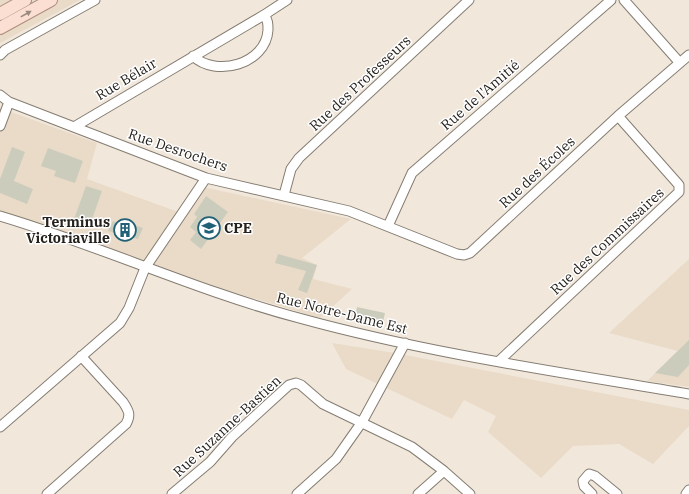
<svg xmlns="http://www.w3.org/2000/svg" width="689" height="494" font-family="'IBM Plex Serif',serif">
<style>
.built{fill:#e9dbc8}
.building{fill:#ccccbd}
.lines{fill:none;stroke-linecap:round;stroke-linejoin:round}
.minor-casing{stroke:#857d72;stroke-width:11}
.major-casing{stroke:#ae8e7f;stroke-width:14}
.minor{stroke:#fff;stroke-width:9}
.major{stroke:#fbdfd2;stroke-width:12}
.oneway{fill:#9b8a81}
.labels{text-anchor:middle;stroke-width:3;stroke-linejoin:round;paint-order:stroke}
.street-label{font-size:14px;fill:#25211d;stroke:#fff}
.poi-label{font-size:14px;font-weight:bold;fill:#25211d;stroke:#fff;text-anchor:end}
</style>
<rect width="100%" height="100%" fill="#f1e7db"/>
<path class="built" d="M 0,0 L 80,0 L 0,43 Z
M 0,108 L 97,143 L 87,179 L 184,214 L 203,187 L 351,219 L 302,258 L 317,265 L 313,279 L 352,289 L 320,318 L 189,279 L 0,212 Z
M 689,259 L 689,387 L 647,381 L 678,351 L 609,333 Z
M 332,343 L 395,353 L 689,410 L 689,426 L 653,464 L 619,444 L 573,446 L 541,478 L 488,432 L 496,416 L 464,400 L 452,419 L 346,369 Z"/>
<path class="building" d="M 12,147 L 25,152 L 14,181 L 33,189 L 27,204 L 0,193 L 0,179 Z
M 48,148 L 83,161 L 75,183 L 54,176 L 56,171 L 41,166 Z
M 86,186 L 102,191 L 90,225 L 74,219 Z
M 206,196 L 228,212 L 201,249 L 190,240 L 196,232 L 190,227 L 197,217 L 194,214 Z
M 113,221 L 124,225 L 126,222 L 143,228 L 138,239 L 108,231 Z
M 278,254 L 317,265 L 307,293 L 298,290 L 306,271 L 275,263 Z
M 357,307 L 385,313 L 382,326 L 355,320 Z
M 689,340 L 689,365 L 678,377 L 655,373 Z"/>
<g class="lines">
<g class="minor-casing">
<path id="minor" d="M 624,0 L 680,63
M 0,55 L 5,50 L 95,0
M 193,56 C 216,78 266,64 268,30 C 268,24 268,20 264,15
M 0,95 L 9,102 L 206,178 L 349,211 L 457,254 L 464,255 L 470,253 L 618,116 L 689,55
M 0,126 L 9,102
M 74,127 L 264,15 L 287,0
M 284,195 L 291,169 L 299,158 L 469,0
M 0,216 C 101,246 197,291 299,318 C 426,353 559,372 689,394
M 388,226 L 412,173 L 611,0
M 499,361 L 679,192 L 679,185 L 618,116
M 0,427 L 120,323 L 129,308 L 145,268 L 206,178
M 47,494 L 126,424 C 131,415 129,411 123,402 L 81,356
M 172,494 L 210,462 L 232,437 L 289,385 L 296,383 L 301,385 L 323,404 L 412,447 L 444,471 L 470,494
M 297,494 L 336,459 L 362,422 L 405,343
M 418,494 L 444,471
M 592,494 L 584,486 L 583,481 L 589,474 L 595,476 L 617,494
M 686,494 L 689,490"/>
</g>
<g class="major-casing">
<path id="major" d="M 0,14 L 25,0
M 0,28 L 51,0"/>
</g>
<use href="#minor" class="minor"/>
<use href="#major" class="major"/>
</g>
<defs><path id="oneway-solid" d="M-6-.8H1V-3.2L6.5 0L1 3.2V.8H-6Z"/></defs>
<use class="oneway" href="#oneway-solid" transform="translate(26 14) rotate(-29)"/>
<defs>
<g id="school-ring" transform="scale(1.15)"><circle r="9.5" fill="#fff" stroke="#206176" stroke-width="1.5"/><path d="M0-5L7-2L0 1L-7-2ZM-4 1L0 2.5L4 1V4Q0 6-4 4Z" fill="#206176"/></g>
<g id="building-ring" transform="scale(1.15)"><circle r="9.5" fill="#fff" stroke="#206176" stroke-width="1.5"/><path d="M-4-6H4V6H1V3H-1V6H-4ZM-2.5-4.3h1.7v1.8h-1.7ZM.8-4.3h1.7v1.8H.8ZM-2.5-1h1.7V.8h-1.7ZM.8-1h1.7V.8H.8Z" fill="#206176"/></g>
</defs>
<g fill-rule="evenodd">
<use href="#school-ring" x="209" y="228"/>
<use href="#building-ring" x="125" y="230"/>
</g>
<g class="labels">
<g class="street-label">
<text transform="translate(126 79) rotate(-31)" y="5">Rue Bélair</text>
<text transform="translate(360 83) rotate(-43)" y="5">Rue des Professeurs</text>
<text transform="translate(480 95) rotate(-41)" y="5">Rue de l'Amitié</text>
<text transform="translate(178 150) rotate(19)" y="5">Rue Desrochers</text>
<text transform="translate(537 172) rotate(-43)" y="5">Rue des Écoles</text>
<text transform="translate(607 241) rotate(-43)" y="5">Rue des Commissaires</text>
<text transform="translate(342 313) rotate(14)" y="5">Rue Notre-Dame Est</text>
<text transform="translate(227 426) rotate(-43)" y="5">Rue Suzanne-Bastien</text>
</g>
<g class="poi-label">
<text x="110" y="227">Terminus<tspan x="110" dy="16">Victoriaville</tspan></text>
<text x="224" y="233" text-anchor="start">CPE</text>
</g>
</g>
</svg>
